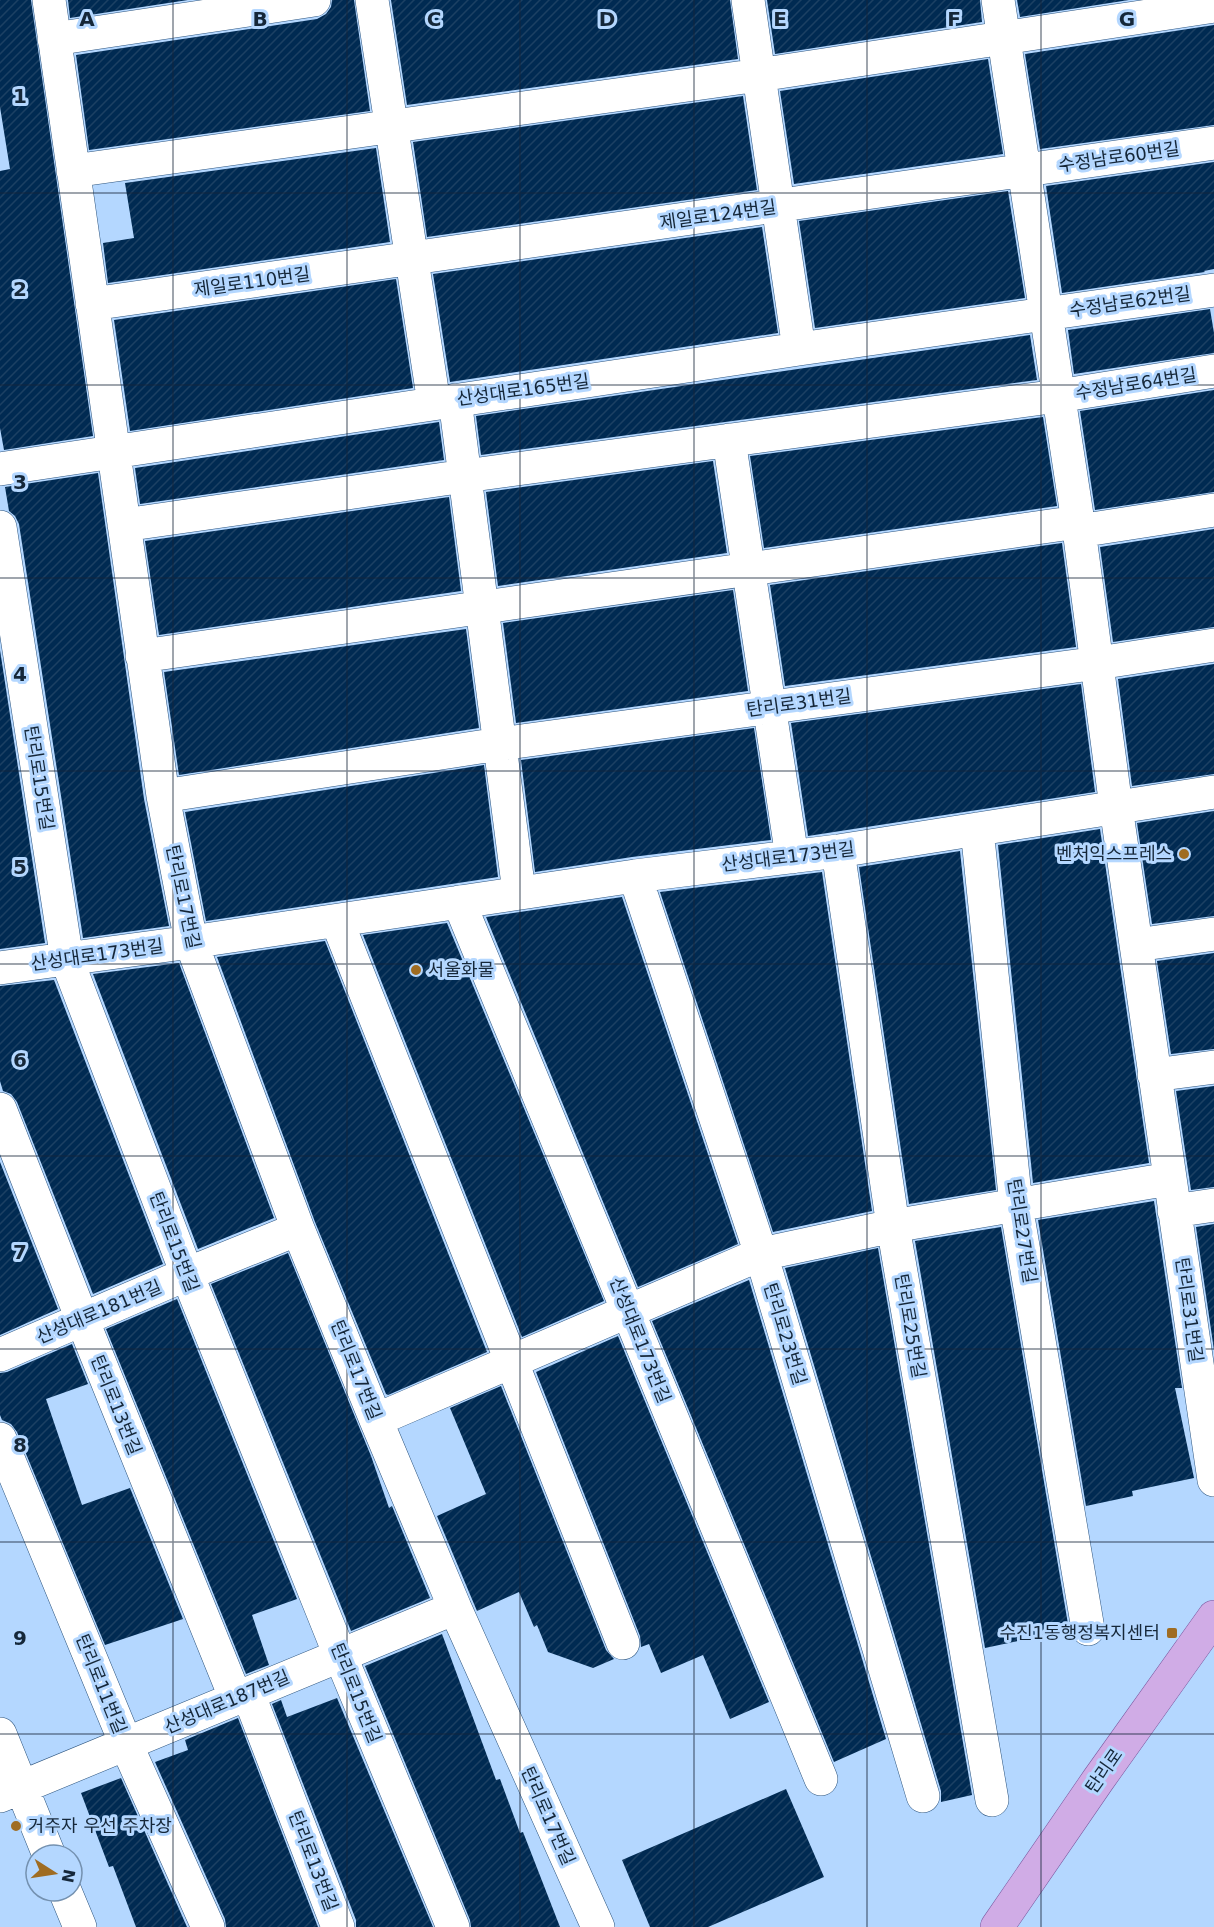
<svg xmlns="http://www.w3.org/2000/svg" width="1214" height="1927" font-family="'DejaVu Sans','Noto Sans KR',sans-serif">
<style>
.building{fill:url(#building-hatch)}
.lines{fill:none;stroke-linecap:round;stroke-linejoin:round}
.minor-casing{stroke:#2d557f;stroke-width:34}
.major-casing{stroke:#7a599f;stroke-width:34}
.minor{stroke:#fff;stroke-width:33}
.major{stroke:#d0ace6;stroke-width:33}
.grid{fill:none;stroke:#152739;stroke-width:1.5;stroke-opacity:0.55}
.poi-dot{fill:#9f6c22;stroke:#b4d7ff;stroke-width:2}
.labels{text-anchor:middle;stroke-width:6;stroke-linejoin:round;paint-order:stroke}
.street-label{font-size:18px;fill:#152739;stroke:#b4d7ff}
.poi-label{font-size:18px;fill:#152739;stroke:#b4d7ff;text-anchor:end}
.grid-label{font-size:20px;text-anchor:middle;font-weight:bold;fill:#152739;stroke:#b4d7ff;stroke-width:6;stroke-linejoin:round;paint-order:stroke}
</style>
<defs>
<pattern id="building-hatch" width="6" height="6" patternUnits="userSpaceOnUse" patternTransform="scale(1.5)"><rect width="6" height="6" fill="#002a52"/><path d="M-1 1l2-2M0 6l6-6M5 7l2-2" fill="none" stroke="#1c4063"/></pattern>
</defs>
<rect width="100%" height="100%" fill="#b4d7ff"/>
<path class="building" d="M 0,0 L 31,0 L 93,436 L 4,450 L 0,428 L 0,171 L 10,169 L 0,107 Z
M 68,0 L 188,0 L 70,18 Z
M 332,0 L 354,0 L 370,111 L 89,150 L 76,55 L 317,19 L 326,14 L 331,7 Z
M 391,0 L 730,0 L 738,59 L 407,105 Z
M 767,0 L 980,0 L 982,22 L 775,54 Z
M 1017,0 L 1129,0 L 1020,17 Z
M 1214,25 L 1214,125 L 1040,149 L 1025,54 Z
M 988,59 L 1003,154 L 794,184 L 780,91 Z
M 743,96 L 757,190 L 427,237 L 413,142 Z
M 376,148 L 390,242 L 108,283 L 103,243 L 134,238 L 125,183 Z
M 1214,162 L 1214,269 L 1204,271 L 1205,272 L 1062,293 L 1046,186 Z
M 1008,191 L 1025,298 L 815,328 L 799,221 Z
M 762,227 L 778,333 L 450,382 L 433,274 Z
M 396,279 L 413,388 L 130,431 L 114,320 Z
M 1210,309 L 1214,333 L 1214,353 L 1074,374 L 1068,330 Z
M 1030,335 L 1037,380 L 481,455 L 476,416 Z
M 1214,390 L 1214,492 L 1095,510 L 1080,411 Z
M 1043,417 L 1057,506 L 764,548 L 750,456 Z
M 439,422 L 444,460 L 140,504 L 135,468 Z
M 713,461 L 727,553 L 498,586 L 486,492 Z
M 98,473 L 144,799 L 169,926 L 83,938 L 19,524 L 15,516 L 9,511 L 5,487 Z
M 449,497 L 461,591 L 159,635 L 145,541 Z
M 1214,529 L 1214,627 L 1113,642 L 1100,547 Z
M 1062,543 L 1076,647 L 785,686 L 770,585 Z
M 733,590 L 748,691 L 516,723 L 503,623 Z
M 466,629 L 479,728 L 179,775 L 164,672 Z
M 0,650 L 45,943 L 0,949 Z
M 1214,664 L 1214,774 L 1132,786 L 1118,679 Z
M 1081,684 L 1095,792 L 808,836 L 791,723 Z
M 754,728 L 771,840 L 632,857 L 535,872 L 521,760 Z
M 484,765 L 498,877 L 206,921 L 185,812 Z
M 1214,811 L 1214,916 L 1152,924 L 1137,823 Z
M 1100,829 L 1149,1163 L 1033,1183 L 998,845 Z
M 960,851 L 996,1190 L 909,1204 L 859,867 Z
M 822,872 L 872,1211 L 773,1232 L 660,892 Z
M 622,897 L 738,1244 L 638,1287 L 486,917 Z
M 447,923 L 604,1301 L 522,1337 L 363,935 Z
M 325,941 L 487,1352 L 388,1395 L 386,1394 L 315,1222 L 217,957 Z
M 1214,953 L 1214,1049 L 1171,1054 L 1157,961 Z
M 179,963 L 274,1218 L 198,1249 L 93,974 Z
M 54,980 L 163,1264 L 93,1294 L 17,1102 L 11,1094 L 3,1091 L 0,1081 L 0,986 Z
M 1214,1086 L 1214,1187 L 1191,1190 L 1176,1091 Z
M 0,1162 L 58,1309 L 0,1335 Z
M 1154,1201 L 1182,1388 L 1175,1388 L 1194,1478 L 1132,1491 L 1133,1496 L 1086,1506 L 1038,1220 Z
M 1214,1224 L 1214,1350 L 1196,1227 Z
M 1001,1227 L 1069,1630 L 985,1648 L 915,1241 Z
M 878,1248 L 972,1795 L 941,1802 L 941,1791 L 785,1268 Z
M 288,1253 L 371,1456 L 389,1508 L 392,1506 L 430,1598 L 351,1631 L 211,1284 Z
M 749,1280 L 886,1739 L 834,1762 L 652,1321 Z
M 177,1299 L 297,1599 L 252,1615 L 269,1665 L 246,1674 L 106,1329 Z
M 618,1336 L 769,1702 L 730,1719 L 703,1655 L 661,1673 L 649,1644 L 641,1647 L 640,1636 L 536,1372 Z
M 72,1344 L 88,1384 L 46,1399 L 82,1505 L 130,1488 L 183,1619 L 105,1645 L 17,1432 L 11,1424 L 2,1420 L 0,1415 L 0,1373 L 7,1372 Z
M 501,1386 L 606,1650 L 614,1659 L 593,1668 L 548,1652 L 537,1625 L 534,1627 L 519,1592 L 477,1611 L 437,1516 L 486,1494 L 450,1408 Z
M 442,1634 L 496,1780 L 500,1779 L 520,1833 L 523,1832 L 560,1927 L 471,1927 L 470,1920 L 365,1666 Z
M 337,1698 L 433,1927 L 356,1927 L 356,1920 L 272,1704 L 281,1700 L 287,1717 Z
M 238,1718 L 318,1927 L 226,1927 L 225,1919 L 155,1762 L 188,1750 L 185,1740 Z
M 121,1778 L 187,1927 L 136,1927 L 113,1866 L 109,1867 L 81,1793 Z
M 786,1789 L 824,1877 L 708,1927 L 650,1927 L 622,1860 Z"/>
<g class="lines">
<g class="minor-casing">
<path id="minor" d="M 49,0 L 163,796 L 191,942 L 298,1229 L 376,1420 L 455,1608 L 598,1927
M 372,0 L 434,403
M 748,0 L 799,349
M 998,0 L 1078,522 L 1116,807 L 1214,1480
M 54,39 L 314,0
M 73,171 L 759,75 L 1214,6
M 92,304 L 1214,143
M 455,400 L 519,892
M 729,440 L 792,857
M 0,469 L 799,349 L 1214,290
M 124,525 L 465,476 L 1058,396 L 1214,371
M 0,527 L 67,960 L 187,1274 L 340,1655 L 453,1927
M 1079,531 L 1214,510
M 142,656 L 1078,522
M 163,796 L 499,744 L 1098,663 L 1214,645
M 977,829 L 1016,1205 L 1088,1629
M 838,851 L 893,1226 L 992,1800
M 635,876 L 761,1254 L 923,1796
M 459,902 L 821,1779
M 337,921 L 623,1643
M 1136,945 L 1214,934
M 0,968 L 191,942 L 635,876 L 838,851 L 1214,792
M 1154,1075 L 1214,1067
M 0,1109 L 82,1319 L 236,1699
M 1174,1211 L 1214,1205
M 0,1355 L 187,1274 L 298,1229
M 376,1420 L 761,1254 L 893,1226 L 1169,1179
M 0,1439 L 126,1744 L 208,1927
M 248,1693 L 338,1927
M 0,1734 L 49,1855
M 0,1796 L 455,1608
M 65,1891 L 80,1927"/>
</g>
<g class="major-casing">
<path id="major" d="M 997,1927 L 1098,1780 L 1214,1617"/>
</g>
<use href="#minor" class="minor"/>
<use href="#major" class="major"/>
</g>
<path class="grid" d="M 173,0 L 173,1927M 347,0 L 347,1927M 520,0 L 520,1927M 694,0 L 694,1927M 867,0 L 867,1927M 1041,0 L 1041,1927M 0,193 L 1214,193M 0,385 L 1214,385M 0,578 L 1214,578M 0,771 L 1214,771M 0,964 L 1214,964M 0,1156 L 1214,1156M 0,1349 L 1214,1349M 0,1542 L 1214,1542M 0,1734 L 1214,1734"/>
<g class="poi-dot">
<circle cx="1184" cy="854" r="6"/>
<circle cx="416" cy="970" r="6"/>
<rect x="1166" y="1627" width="12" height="12" rx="3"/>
<circle cx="16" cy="1826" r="6"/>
</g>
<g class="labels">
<g class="street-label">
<text transform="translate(1119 157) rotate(-8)" y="6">수정남로60번길</text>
<text transform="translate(718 215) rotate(-8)" y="6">제일로124번길</text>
<text transform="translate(252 282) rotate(-8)" y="6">제일로110번길</text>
<text transform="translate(1130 302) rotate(-8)" y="6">수정남로62번길</text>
<text transform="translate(1136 384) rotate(-9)" y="6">수정남로64번길</text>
<text transform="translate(523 390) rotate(-8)" y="6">산성대로165번길</text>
<text transform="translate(799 703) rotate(-8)" y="6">탄리로31번길</text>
<text transform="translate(39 778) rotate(81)" y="6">탄리로15번길</text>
<text transform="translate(788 857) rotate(-7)" y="6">산성대로173번길</text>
<text transform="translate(183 897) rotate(78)" y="6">탄리로17번길</text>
<text transform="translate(97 955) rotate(-8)" y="6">산성대로173번길</text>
<text transform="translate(1022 1231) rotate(81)" y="6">탄리로27번길</text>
<text transform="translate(174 1242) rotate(69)" y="6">탄리로15번길</text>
<text transform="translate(1189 1310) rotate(82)" y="6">탄리로31번길</text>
<text transform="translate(99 1312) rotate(-23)" y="6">산성대로181번길</text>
<text transform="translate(910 1326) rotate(80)" y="6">탄리로25번길</text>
<text transform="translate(785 1334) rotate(73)" y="6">탄리로23번길</text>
<text transform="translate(640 1340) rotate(68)" y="6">산성대로173번길</text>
<text transform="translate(356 1370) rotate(68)" y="6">탄리로17번길</text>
<text transform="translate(116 1405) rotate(68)" y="6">탄리로13번길</text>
<text transform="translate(101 1684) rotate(68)" y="6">탄리로11번길</text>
<text transform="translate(356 1693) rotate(68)" y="6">탄리로15번길</text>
<text transform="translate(227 1702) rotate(-23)" y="6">산성대로187번길</text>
<text transform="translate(1104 1771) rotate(-55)" y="6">탄리로</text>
<text transform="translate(548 1816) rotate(66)" y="6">탄리로17번길</text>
<text transform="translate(313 1861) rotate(69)" y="6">탄리로13번길</text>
</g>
<g class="poi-label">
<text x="1172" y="860">벤처익스프레스</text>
<text x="428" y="976" text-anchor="start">서울화물</text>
<text x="1160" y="1639">수진1동행정복지센터</text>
<text x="28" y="1832" text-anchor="start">거주자 우선 주차장</text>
</g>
</g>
<g class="grid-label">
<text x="87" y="26">A</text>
<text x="260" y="26">B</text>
<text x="434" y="26">C</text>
<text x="607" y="26">D</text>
<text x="780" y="26">E</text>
<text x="954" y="26">F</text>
<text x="1127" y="26">G</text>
<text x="20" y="103">1</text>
<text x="20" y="296">2</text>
<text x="20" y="489">3</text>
<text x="20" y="681">4</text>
<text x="20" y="874">5</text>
<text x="20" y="1067">6</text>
<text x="20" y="1259">7</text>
<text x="20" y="1452">8</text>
<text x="20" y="1645">9</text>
</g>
<g transform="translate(54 1873) rotate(102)"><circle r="28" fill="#b4d7ff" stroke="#7491b0" stroke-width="1.5"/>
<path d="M0-4.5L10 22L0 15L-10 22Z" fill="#9f6c22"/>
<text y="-9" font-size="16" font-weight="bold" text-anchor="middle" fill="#152739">N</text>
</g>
</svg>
